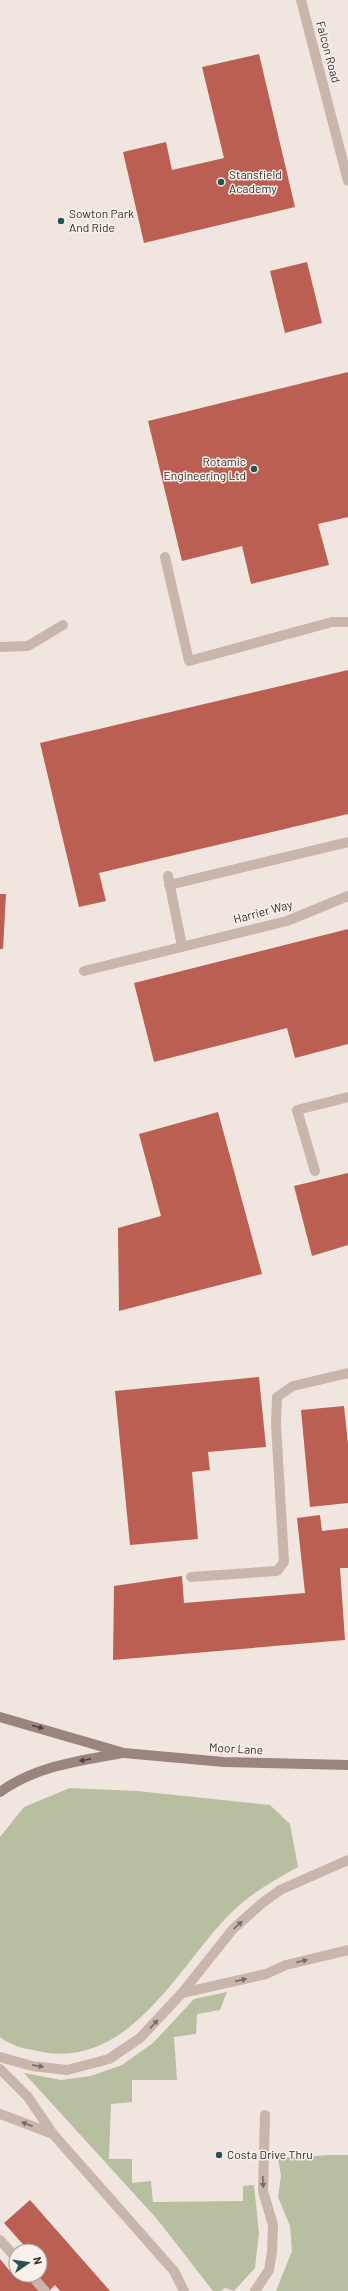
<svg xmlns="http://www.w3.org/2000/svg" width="348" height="2291" font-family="Barlow,sans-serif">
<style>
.green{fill:#b8bea0}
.building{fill:#bb5f52}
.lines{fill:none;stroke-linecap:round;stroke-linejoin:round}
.service{stroke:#c8b5ac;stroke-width:10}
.minor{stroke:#c8b5ac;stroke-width:10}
.secondary{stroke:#9b847d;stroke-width:10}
.oneway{fill:#4f423f}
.oneway2{fill:#786a64}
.poi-dot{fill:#235451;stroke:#f8f1eb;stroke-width:1.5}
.labels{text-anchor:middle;stroke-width:3;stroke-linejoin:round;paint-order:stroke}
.street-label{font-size:12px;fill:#362c2a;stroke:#f8f1eb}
.poi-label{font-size:12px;fill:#362c2a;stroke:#f8f1eb;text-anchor:start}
</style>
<rect width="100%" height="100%" fill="#f1e6df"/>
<path class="green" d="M 70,1788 L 137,1791 L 270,1805 L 290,1824 L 298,1867 C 274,1880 250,1894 231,1913 C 178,1966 131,2068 42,2052 C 25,2048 15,2048 0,2037 L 0,1837 L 24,1807 Z
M 227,1992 L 220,2010 L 197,2014 L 196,2034 L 174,2037 L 177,2080 L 132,2080 L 132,2102 L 111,2104 L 109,2159 L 132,2159 L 132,2183 L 151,2181 L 153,2202 L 243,2201 L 243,2186 L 254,2185 L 259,2233 L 255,2268 L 234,2291 L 225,2288 L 221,2291 L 213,2291 L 157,2219 L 24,2073 L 61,2080 L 91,2076 L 122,2065 L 153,2043 L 194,1999 Z
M 331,2155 L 348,2155 L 348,2291 L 276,2291 L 292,2251 L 290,2226 L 278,2197 L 281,2176 L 278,2158 Z"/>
<path class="building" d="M 259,54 L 295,207 L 144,243 L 123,152 L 166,142 L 172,170 L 224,158 L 202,67 Z
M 307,262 L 322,323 L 285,333 L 270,271 Z
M 348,372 L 348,517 L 318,524 L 329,565 L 251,584 L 242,546 L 182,561 L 148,421 Z
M 348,670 L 348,814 L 99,873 L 106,901 L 79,907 L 40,743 Z
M 0,894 L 6,894 L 3,949 L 0,949 Z
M 348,929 L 348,1044 L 295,1058 L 287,1028 L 154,1062 L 134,983 Z
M 218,1112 L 262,1274 L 119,1311 L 118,1228 L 161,1216 L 139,1134 Z
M 348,1173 L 348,1245 L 312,1256 L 294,1186 Z
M 259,1377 L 266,1447 L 208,1452 L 210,1470 L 192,1472 L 198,1539 L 130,1545 L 115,1391 Z
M 344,1406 L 348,1444 L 348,1503 L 310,1507 L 301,1410 Z
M 320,1515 L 322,1531 L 348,1528 L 348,1568 L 340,1568 L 345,1640 L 113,1660 L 114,1586 L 182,1576 L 184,1603 L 305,1593 L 297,1518 Z
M 30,2200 L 110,2291 L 60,2291 L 55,2285 L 49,2291 L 0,2291 L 0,2259 L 14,2276 L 16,2274 L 40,2275 L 40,2251 L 29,2251 L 4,2223 Z"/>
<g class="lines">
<path class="service" d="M 165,557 L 189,661 L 332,622 L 348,622
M 168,876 L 182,946
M 169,885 L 348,842
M 315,1171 L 297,1110 L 348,1097
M 191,1577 L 277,1571 L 284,1562 L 276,1424 L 277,1397 L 293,1386 L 348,1373
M 182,1993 L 266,1974 L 286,1965 L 348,1950
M 0,2057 L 32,2066 L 67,2070 L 109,2059 L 140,2038 L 182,1993 L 233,1929 L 261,1904 L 280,1890 L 348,1860
M 0,2069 L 28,2097 L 53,2134 L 174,2271 L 184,2291
M 0,2114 L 53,2134
M 0,2240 L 16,2258
M 31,2275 L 45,2291
M 255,2291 L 269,2270 L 272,2252 L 273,2225 L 263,2191 L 265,2115"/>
<path class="minor" d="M 301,0 L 348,181
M 0,647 L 28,646 L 63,625
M 84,971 L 287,921 L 348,896"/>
<path class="secondary" d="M 0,1717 L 124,1753 L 224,1762 L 348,1765
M 0,1792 C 36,1766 79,1761 122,1753"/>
</g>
<defs><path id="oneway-solid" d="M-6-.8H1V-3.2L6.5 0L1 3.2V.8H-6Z"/></defs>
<g class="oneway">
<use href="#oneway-solid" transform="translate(38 1727) rotate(15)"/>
<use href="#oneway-solid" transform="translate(85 1760) rotate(169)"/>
</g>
<g class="oneway2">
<use href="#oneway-solid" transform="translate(238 1925) rotate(-42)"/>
<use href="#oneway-solid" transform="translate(302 1961) rotate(-14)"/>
<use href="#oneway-solid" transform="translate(241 1980) rotate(-13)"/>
<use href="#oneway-solid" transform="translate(154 2024) rotate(-47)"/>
<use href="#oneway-solid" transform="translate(38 2066) rotate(9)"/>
<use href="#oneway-solid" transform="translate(27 2124) rotate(-159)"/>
<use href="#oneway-solid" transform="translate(263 2182) rotate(87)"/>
</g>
<g class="poi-dot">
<circle cx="221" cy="182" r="4"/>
<circle cx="61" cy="221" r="4"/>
<circle cx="254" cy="469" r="4"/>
<circle cx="219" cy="2155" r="4"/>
</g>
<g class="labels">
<g class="street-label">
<text transform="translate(328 52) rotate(75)" y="4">Falcon Road</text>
<text transform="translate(263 912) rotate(-15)" y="4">Harrier Way</text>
<text transform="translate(236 1749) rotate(3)" y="4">Moor Lane</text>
</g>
<g class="poi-label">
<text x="229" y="179">Stansfield<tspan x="229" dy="14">Academy</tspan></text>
<text x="69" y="218">Sowton Park<tspan x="69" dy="14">And Ride</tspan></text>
<text x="246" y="466" text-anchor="end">Rotamic<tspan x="246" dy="14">Engineering Ltd</tspan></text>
<text x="227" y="2159">Costa Drive Thru</text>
</g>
</g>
<g transform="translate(28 2263) rotate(77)"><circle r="19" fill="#f8f1eb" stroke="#aaa29e"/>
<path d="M0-3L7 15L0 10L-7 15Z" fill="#235451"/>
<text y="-6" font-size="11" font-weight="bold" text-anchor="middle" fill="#362c2a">N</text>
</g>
</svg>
